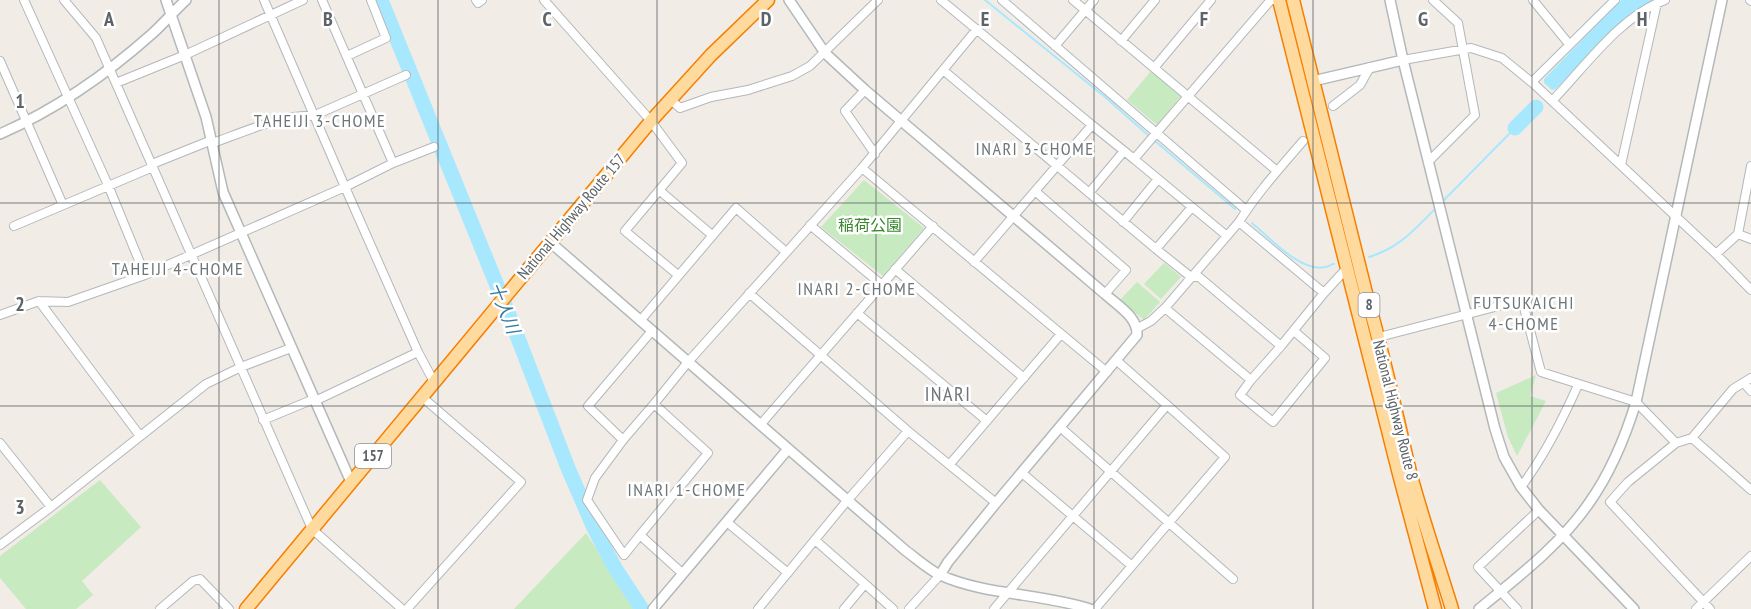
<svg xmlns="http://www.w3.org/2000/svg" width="1751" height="609" font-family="'PT Sans Narrow','Noto Sans JP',sans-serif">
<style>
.green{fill:#c7eac0}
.water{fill:#a8e8ff}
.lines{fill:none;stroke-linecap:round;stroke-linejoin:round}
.stream{stroke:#a8e8ff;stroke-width:2}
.river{stroke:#a8e8ff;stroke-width:15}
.minor-casing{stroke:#b3b8bb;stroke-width:10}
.tertiary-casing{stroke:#b3b8bb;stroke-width:12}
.trunk-casing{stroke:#f77f00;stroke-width:15}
.minor{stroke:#fff;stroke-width:8}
.tertiary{stroke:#fff;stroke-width:9}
.trunk{stroke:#ffda9e;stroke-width:12}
.grid{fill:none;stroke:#5d6367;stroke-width:1.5;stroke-opacity:0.55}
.labels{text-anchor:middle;stroke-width:5;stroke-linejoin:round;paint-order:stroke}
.shield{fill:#fff;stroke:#8e9295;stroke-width:1.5}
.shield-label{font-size:15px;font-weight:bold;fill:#5d6367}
.street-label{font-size:16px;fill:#5d6367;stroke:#fff}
.park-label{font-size:16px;fill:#39862d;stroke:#fff}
.neighbourhood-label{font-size:18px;letter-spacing:1.5px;fill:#6e7679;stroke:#fff}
.water-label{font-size:18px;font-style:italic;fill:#337a9f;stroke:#fff}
.quarter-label{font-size:20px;letter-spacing:1.5px;fill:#6e7679;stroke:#fff}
.grid-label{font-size:20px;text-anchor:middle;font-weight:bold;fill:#5d6367;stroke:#fff;stroke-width:5;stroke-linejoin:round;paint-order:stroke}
</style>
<rect width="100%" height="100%" fill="#f1ece6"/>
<path class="green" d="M 1151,71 L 1181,96 L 1157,125 L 1127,100 Z
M 864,180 L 924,228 L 883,276 L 821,227 Z
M 1164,263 L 1181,277 L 1161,299 L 1144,284 Z
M 1137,282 L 1160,302 L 1144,320 L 1120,300 Z
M 1536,375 L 1530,396 L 1546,401 L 1517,456 L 1508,437 L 1496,393 Z
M 100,480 L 141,527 L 82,581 L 93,595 L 76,609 L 26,609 L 0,578 L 0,556 Z
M 586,533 L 636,609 L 514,609 Z"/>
<path class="water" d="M 1621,0 L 1654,0 L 1623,20 L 1556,89 L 1552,90 L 1544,83 L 1544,79 Z"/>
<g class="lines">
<path class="stream" d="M 985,0 L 1105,97 L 1148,135
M 1155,141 L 1235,209
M 1442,202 L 1515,128
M 1252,223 C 1269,237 1301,273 1325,267 C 1329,267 1331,264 1334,264
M 1369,257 C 1399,248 1414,230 1436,208"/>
<path class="river" d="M 381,0 L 511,320 L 568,468 L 594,528 L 615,568 L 642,609
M 1515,128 L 1536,107"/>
<g class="minor-casing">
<path id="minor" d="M 24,0 L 108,185 L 145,275
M 64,0 L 96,38 L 312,529 L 402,609
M 264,0 L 345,187 L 418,352 L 434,382
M 476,0 L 478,3 L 482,0
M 544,0 L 651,121 L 682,163 L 625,231 L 678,275
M 941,0 L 1092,125
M 1002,0 L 1246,210
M 1073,0 L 1277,171
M 1533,0 L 1569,44
M 1750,0 L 1751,1
M 1121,41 L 1155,0
M 1055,46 L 1094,0
M 347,56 L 386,38 L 371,0
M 1403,60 L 1471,48 L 1502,58 L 1535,85 L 1716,254 L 1751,290
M 0,61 L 63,205
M 1154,68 L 1211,0
M 943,70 L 1156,249 L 1191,277 L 1199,277 L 1281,346 L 1251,380 L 1165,308
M 1532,82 L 1615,0
M 116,83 L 185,55 L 303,0
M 865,90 L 845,111 L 875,154
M 670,99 L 680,108 L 711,97 L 748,90 L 792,76 L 810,66 L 878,0
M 1552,101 C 1584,68 1620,16 1665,0
M 1333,106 L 1360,85 L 1370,67
M 213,143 C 241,133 283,114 313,116 L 406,75
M 1134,159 L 1227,236
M 1428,162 L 1475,115 L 1458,23 L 1433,0
M 393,163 L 434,147
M 152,164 L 212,140
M 1621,165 L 1657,3
M 1751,166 L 1738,234 L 1751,239
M 862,168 L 1107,372
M 659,190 L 712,235
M 1035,191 L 1126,270 L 1105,294
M 1089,193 L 1124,151
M 1123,222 L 1158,179
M 1239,222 L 1324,293 L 1346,269
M 810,225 L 882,285
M 14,226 L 153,167
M 1156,249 L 1192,207
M 1716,254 L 1738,234
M 974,262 L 1092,125 L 1134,159 L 1270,1 L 1273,0
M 895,269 L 1024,378
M 749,293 L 908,431 L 996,503
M 39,301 L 140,436
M 857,313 L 987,421
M 0,315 L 39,301 L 68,302 L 145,275 L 345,187 L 393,163 L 322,0
M 640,321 L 736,208 L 786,252
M 1138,328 L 1151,321 L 1165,308 L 1239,222 C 1257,193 1281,167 1303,141
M 651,332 L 588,406 L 623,440 L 654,404 L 708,453 L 640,535 L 682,573
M 1379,337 L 1522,300 L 1541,372 L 1636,402 L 1676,443
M 1281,346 L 1324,293
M 1251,380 L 1240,395 L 1273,422 L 1325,358 L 1294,331
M 1744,383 L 1751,391
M 315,401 L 418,352
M 654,404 L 688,362 L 862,168 L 977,29
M 263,420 L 314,399
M 761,424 L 933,226
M 1060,427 L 1233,579
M 1692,438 L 1751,490
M 623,440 L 595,478 L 587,500 L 624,555 L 640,535
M 0,443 L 51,507
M 950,464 L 1061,334
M 1022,473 L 1132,566
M 1521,487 C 1545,455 1562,421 1578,385
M 728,523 L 788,573
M 815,540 L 865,584 L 844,609
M 0,545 L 51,507 L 206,384 L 241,367 L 291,348
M 865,584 L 893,609
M 160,609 L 193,581 L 200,579 L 229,609
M 407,609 L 521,482 L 422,397
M 758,609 L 846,502 L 908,431
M 909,609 L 940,575
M 994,609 L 1167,405 L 1116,360
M 1095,609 L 1225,457 L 1167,405
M 1517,609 L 1478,567 L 1539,510
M 1696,609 L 1751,556
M 1710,609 L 1610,502 L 1628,482 L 1676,443 L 1692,438 L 1733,389 L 1751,378"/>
</g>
<g class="tertiary-casing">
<path id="tertiary" d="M 166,0 L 206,117 L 223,192 L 351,482
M 789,0 L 825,53 L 865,90 L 1105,294 C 1118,306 1138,317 1137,335 L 996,503 L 948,562 L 940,575
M 1390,0 L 1403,60 L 1495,429 L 1504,457 L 1521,487 L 1539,510 L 1634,609
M 1313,81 L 1403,60
M 0,134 C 57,109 107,74 153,33 C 165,22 175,10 186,0
M 550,242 L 906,551 C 917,559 928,569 940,575 C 987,596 1042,593 1090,609
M 653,609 L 788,449
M 1479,609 C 1518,577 1561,544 1589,503 C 1611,472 1625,438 1636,402 L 1722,0"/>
</g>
<g class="trunk-casing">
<path id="trunk" d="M 1279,0 L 1400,478 L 1435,609
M 1293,0 L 1367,297 C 1384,355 1396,414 1410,472 C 1422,518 1438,563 1452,609
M 246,609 L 651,121 L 711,55 L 768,0"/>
</g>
<use href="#minor" class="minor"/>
<use href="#tertiary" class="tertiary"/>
<use href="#trunk" class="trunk"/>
</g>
<path class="grid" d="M 219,0 L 219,609M 438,0 L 438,609M 657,0 L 657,609M 876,0 L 876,609M 1094,0 L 1094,609M 1313,0 L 1313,609M 1532,0 L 1532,609M 0,203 L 1751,203M 0,406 L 1751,406"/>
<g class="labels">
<g class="shield">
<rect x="1358.5" y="293" width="21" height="24" rx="4.5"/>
<rect x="355" y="444" width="36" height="24" rx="4.5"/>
</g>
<g class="shield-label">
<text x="1369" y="310">8</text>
<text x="373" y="461">157</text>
</g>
<g class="street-label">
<text transform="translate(571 216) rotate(-50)" y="6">National Highway Route 157</text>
<text transform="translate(1396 410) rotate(76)" y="6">National Highway Route 8</text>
</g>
<g class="park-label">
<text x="870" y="231">稲荷公園</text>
</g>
<g class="neighbourhood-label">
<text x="320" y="127">TAHEIJI 3-CHOME</text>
<text x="1035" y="155">INARI 3-CHOME</text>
<text x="178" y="275">TAHEIJI 4-CHOME</text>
<text x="857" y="295">INARI 2-CHOME</text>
<text x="1524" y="309">FUTSUKAICHI<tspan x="1524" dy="21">4-CHOME</tspan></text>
<text x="687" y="496">INARI 1-CHOME</text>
</g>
<g class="water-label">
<text transform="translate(504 308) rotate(68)" y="6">十人川</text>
</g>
<g class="quarter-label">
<text x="948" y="401">INARI</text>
</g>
</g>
<g class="grid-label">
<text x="109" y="26">A</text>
<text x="328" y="26">B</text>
<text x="547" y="26">C</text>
<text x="766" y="26">D</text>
<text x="985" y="26">E</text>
<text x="1204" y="26">F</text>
<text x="1423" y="26">G</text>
<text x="1642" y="26">H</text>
<text x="20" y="108">1</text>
<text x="20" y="311">2</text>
<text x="20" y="514">3</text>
</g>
</svg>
